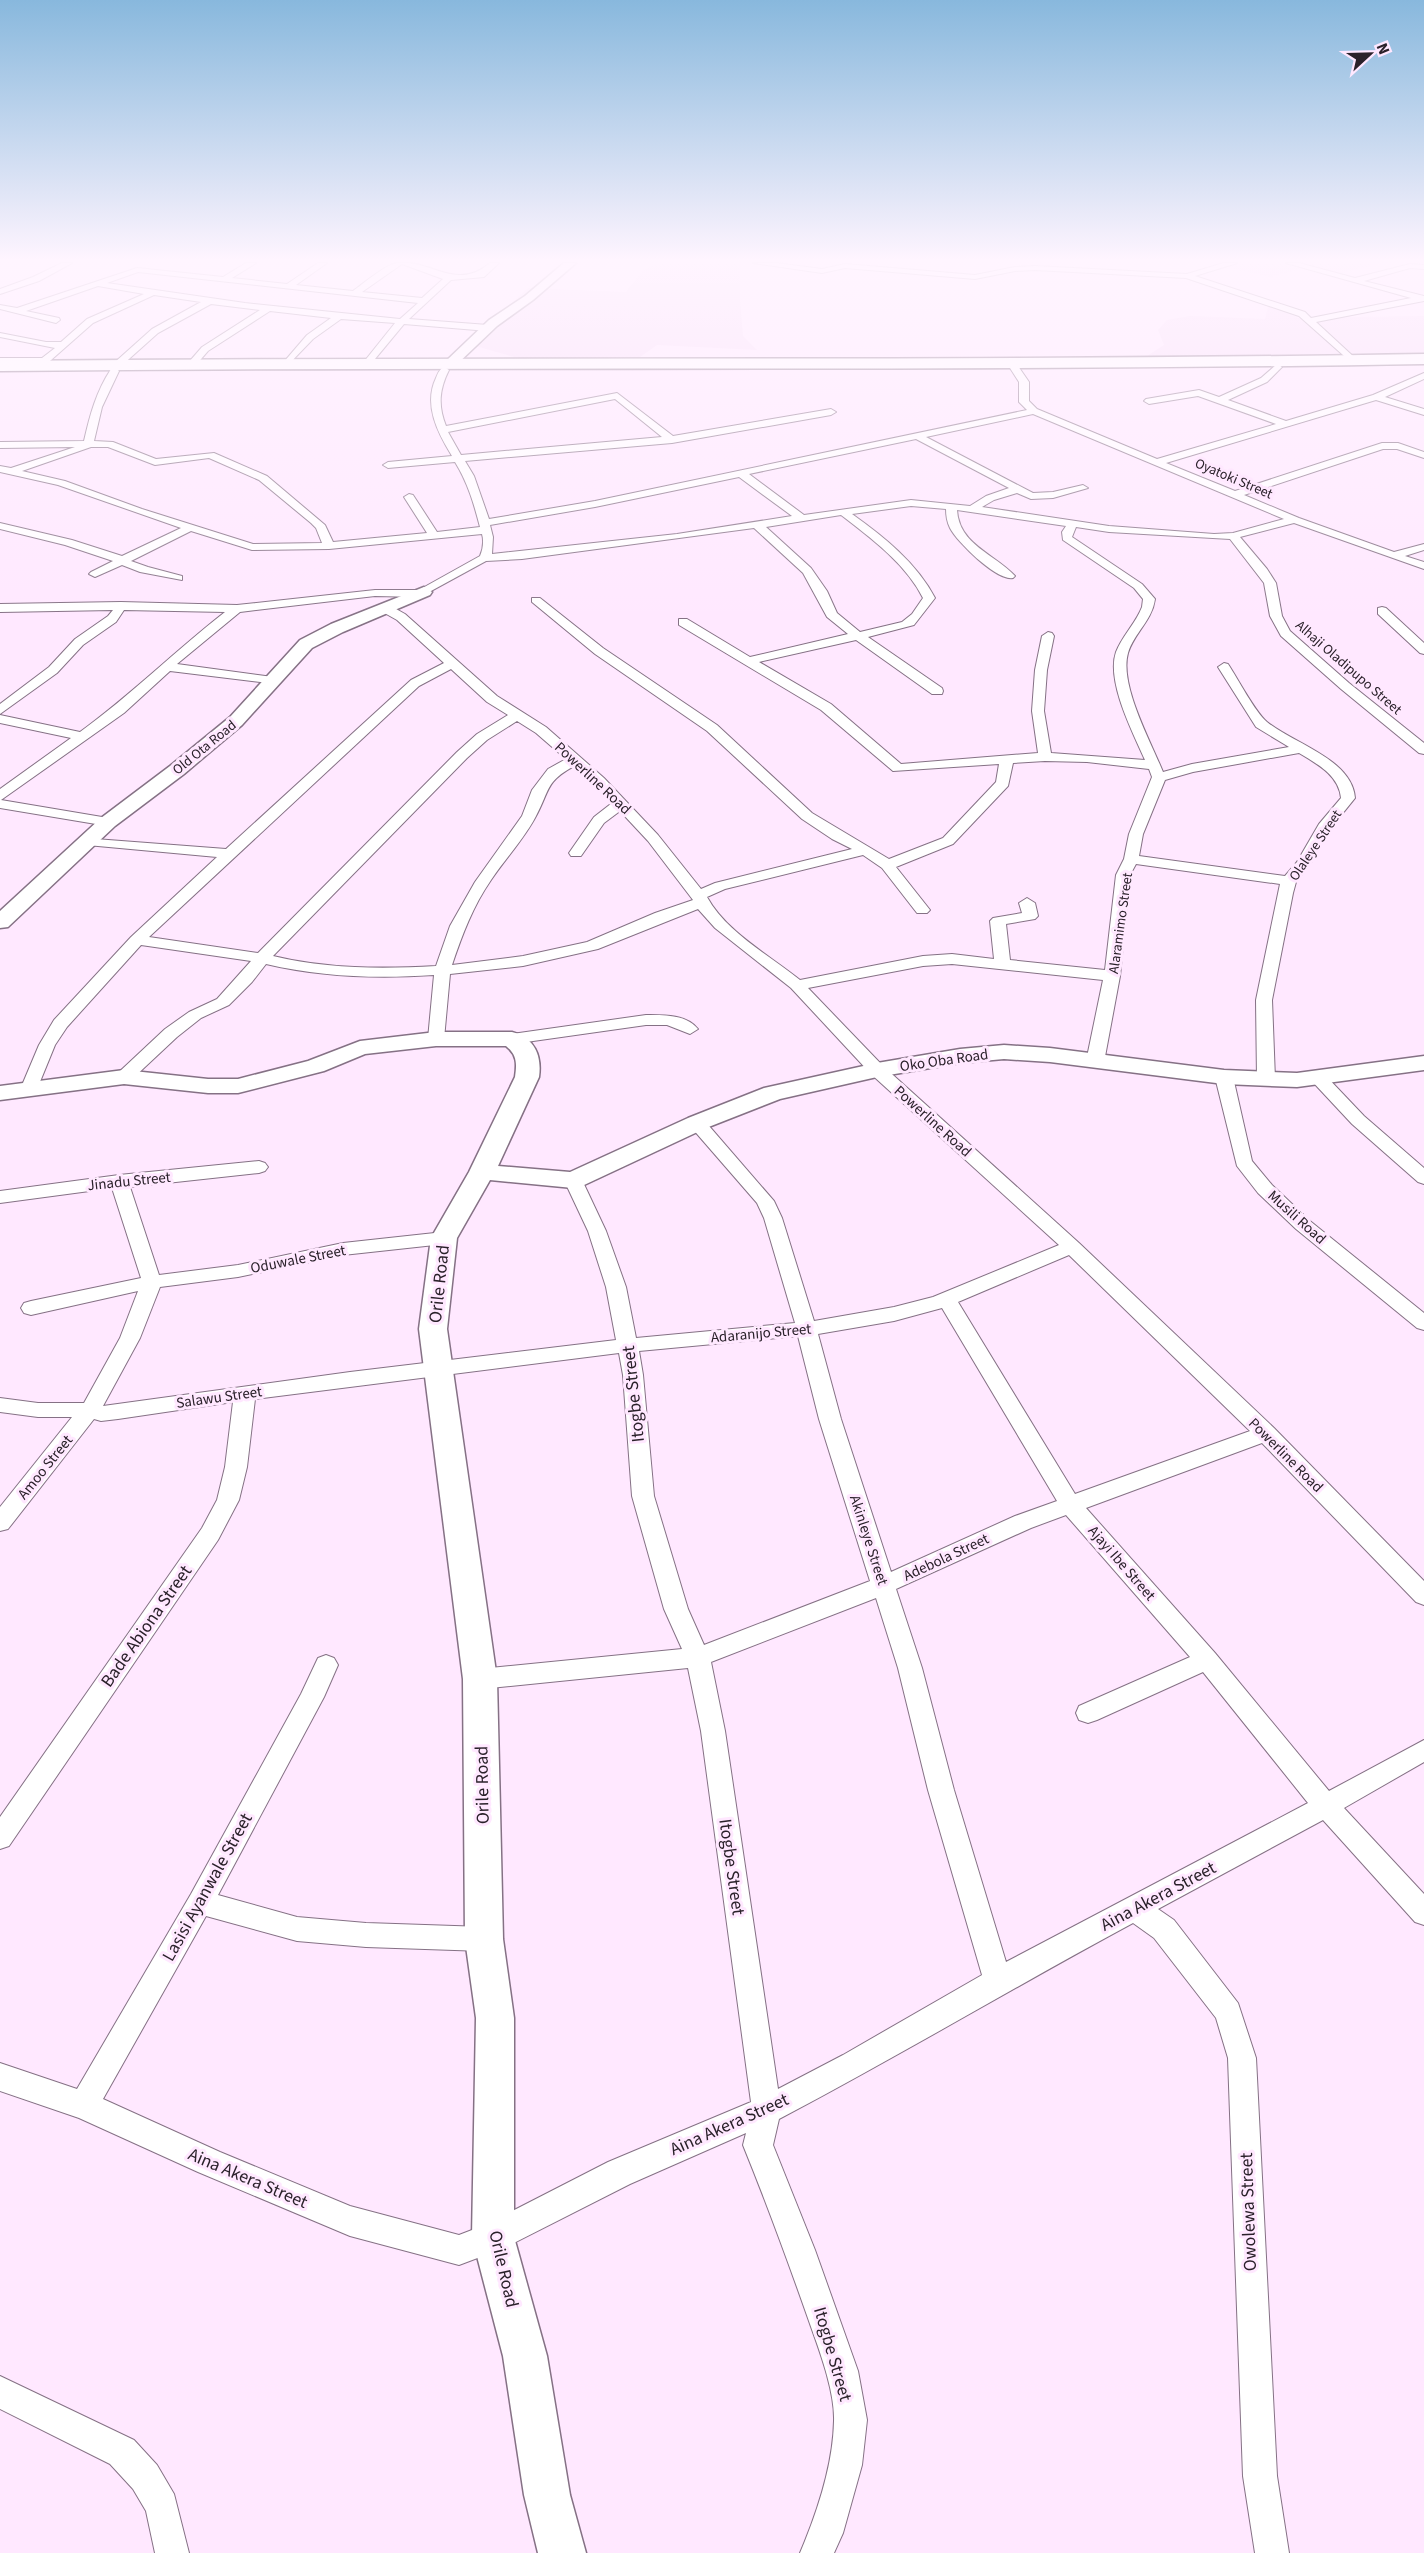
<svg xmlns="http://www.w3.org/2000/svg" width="1424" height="2553" font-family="'Source Sans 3',sans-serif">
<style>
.built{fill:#f7dbf7}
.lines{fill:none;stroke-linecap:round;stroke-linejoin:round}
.street-casing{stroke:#857185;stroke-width:2}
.secondary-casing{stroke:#857185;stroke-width:3}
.highway-casing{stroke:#857185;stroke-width:3}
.street{fill:#fff;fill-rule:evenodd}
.secondary{fill:#fff;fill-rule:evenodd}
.highway{fill:#fff;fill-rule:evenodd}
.labels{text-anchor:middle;stroke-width:6;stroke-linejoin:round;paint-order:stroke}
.far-street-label{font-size:14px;fill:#2a212a;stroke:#ffe8ff}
.street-label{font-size:15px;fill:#2a212a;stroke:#ffe8ff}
.near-street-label{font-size:18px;fill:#2a212a;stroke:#ffe8ff}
</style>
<rect width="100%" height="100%" fill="#ffe8ff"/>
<path class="built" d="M 660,263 L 740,264 L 740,301 L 743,336 L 757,350 L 657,345 L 633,362 L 525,360 L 472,345 L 470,342 L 528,288 L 626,292 L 643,270 Z
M 1210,263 L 1382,263 L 1334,275 L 1305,268 L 1270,277 Z
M 1270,301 L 1298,318 L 1424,316 L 1424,356 L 1188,360 L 1147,356 L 1164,345 L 1158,330 L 1167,320 L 1190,316 L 1265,319 Z"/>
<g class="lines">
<g class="street-casing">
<path id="street" d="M 62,263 L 72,263 L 39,281 L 0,294 L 0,289 L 33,277 Z
M 246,263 L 256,263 L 232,278 L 287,284 L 318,263 L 327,263 L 296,285 L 353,291 C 363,284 386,264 397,263 C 432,259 456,292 490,263 L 499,263 L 484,277 L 451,280 L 409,319 L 488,325 L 492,328 L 488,331 L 404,324 L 370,365 L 367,366 L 363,363 L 395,323 L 341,319 L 313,339 L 287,366 L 283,363 L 307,335 L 331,318 L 270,311 L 208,351 L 195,366 L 189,366 L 189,362 L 202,347 L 260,310 L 211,304 L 158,333 L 120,367 L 114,367 L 114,363 L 152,329 L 201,302 L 154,295 L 93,323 L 42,368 L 36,368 L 36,364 L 0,364 L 0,358 L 42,358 L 55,348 L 0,337 L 0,333 L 46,342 L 61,342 L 87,319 L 144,294 L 98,286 L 26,311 L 59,318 L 60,320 L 56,323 L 0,309 L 0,305 L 17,308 L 137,268 L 223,277 ZM 402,264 L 443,279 L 422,298 L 362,292 ZM 138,272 L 418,303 L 400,319 L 245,303 L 107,283 Z
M 753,263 L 776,263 L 822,269 L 845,264 L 975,275 L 1015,267 L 1035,266 L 1187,274 L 1224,263 L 1237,263 L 1195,276 L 1305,312 L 1311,318 L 1411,298 L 1286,263 L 1299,263 L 1355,278 L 1410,264 L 1424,265 L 1424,269 L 1410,268 L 1364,281 L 1424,296 L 1424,301 L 1316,322 L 1355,358 L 1356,360 L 1352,363 L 1299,316 L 1186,278 L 1035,270 L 1015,271 L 975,279 L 845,268 L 822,273 Z
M 1277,364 L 1282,367 L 1267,382 L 1228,400 L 1286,421 L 1373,395 L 1424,373 L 1424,379 L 1385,397 L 1424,409 L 1424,415 L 1376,400 L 1166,463 L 1235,491 L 1382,443 L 1398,443 L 1424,452 L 1424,458 L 1397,449 L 1383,449 L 1244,495 L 1299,518 L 1394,552 L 1424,544 L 1424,550 L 1405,556 L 1424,562 L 1424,569 L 1294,523 L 1240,537 L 1267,569 L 1276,583 L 1282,616 L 1290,631 L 1349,683 L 1424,743 L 1424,754 L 1419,753 L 1341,689 L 1281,636 L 1270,616 L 1264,583 L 1230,539 L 1109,532 L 1076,527 L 1072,537 L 1142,584 L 1155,599 C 1152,621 1134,633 1128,653 C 1119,685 1151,742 1163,772 L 1192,764 L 1289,747 L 1256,727 L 1218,667 L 1224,663 L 1228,664 C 1238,679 1255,712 1267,722 C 1294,744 1352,759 1355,798 L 1330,829 L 1310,864 L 1296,882 L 1293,893 L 1272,1000 L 1275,1079 L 1272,1083 L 1260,1083 L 1257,1079 L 1256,1000 L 1280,884 L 1136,864 L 1130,875 L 1120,976 L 1104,1062 L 1101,1066 L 1089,1066 L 1086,1062 L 1103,980 L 952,964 L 923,966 L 808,988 L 883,1066 L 1079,1243 L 1274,1428 L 1424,1581 L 1424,1605 L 1416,1602 L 1262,1443 L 1086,1508 L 1215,1653 L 1329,1791 L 1424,1740 L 1424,1762 L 1344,1808 L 1424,1894 L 1424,1925 L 1415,1922 L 1323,1820 L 1158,1909 L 1174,1920 L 1238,2003 L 1256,2058 L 1277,2476 L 1289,2553 L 1255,2553 L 1243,2476 L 1228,2058 L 1216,2018 L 1154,1938 L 1133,1923 C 1014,1987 899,2056 779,2119 L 773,2145 L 815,2250 L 858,2371 L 867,2420 L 862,2465 L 843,2533 L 834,2553 L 800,2553 C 817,2513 833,2466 834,2421 C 835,2392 820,2352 810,2324 C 789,2264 767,2204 743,2145 L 746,2133 L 630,2184 L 504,2248 L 459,2265 L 350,2236 L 198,2172 L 79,2118 L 0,2091 L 0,2063 L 77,2089 L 191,1894 L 301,1694 L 318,1658 L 326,1655 L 334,1658 L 338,1665 L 324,1697 L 218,1895 L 297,1917 L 366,1923 L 484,1927 L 494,1930 L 498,1939 L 494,1948 L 484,1951 L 366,1947 L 297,1941 L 206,1916 L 103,2099 L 220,2152 L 350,2206 L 459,2235 L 485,2225 L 608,2162 L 751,2102 L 701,1731 L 688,1668 L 480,1689 L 471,1686 L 468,1679 L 471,1672 L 480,1669 L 682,1649 L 664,1609 L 632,1496 L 623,1375 L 619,1353 L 255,1399 L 247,1467 L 239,1500 L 218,1540 L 9,1846 L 0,1849 L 0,1817 L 202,1528 L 217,1500 L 225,1467 L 233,1402 L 118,1419 L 101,1421 L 94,1419 L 8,1529 L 0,1531 L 0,1507 L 72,1417 L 38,1417 L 0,1412 L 0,1398 L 38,1403 L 84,1403 L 120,1338 L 138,1291 L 31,1315 L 24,1313 L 21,1308 L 24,1303 L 31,1301 L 141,1278 L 112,1188 L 0,1203 L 0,1191 L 119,1175 L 259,1161 L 265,1163 L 268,1167 L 265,1171 L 259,1173 L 130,1187 L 159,1275 L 238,1265 L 343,1243 L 444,1232 L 451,1234 L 454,1238 L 451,1242 L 444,1244 L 343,1255 L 238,1277 L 160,1287 L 140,1338 L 103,1406 L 350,1372 L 616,1340 L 606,1287 L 588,1231 L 564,1180 L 566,1176 L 580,1176 L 582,1180 L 606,1231 L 626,1287 L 636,1338 L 795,1323 L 764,1218 L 757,1203 L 691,1127 L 688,1123 L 691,1119 L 703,1119 L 774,1201 L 782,1218 L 814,1321 L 894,1307 L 933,1297 L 1059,1245 L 871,1074 L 791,988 L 715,928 L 698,909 L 598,949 L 523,966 L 450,974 L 444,1039 L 436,1044 L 428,1039 L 434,975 C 377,979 321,977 266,964 L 252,982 L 229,1005 L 201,1018 L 177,1037 L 130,1081 L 118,1081 L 115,1077 L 118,1073 L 165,1029 L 189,1012 L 217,999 L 251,961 L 141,945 L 67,1027 L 55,1045 L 35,1094 L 23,1094 L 20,1090 L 39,1045 L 54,1020 L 131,937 L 217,857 L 87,845 L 82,844 L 80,841 L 82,838 L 226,849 L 411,680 L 444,663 L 397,620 L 381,611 L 381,605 L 389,605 L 405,614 L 497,696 L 546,727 L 604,778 L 658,835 L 701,889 L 715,883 L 852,849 L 832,839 L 802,819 L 707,731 L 595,654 L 532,602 L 532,598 L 540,598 L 603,648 L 717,725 L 812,813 L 889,859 L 943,838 L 996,782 L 999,764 L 893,771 L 821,710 L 679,625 L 679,619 L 687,619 L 750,657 L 848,634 L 827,617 L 803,573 L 754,528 L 522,559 L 486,561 L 420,597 L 375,596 L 240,612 L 177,664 L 273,677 L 279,681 L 277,684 L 170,671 L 124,713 L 1,800 L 108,818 L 113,819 L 115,822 L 113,825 L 108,826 L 0,808 L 0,789 L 71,738 L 0,723 L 0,715 L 80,732 C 131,695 175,651 225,612 L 124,610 L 116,622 L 83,645 L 57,673 L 0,714 L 0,704 L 49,667 L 75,639 L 108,616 L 113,610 L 0,612 L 0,604 L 121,602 L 237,605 L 375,590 L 419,590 L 480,556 C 483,549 484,541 482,534 L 329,549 L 252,550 L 191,531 L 131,561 L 148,567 L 182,576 L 182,580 L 140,572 L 122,565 L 95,577 L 89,574 L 91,572 L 113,561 L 65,545 L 0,529 L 0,523 L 72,540 L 122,556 L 181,528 L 58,485 L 0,472 L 0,466 L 11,468 L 75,447 L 0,448 L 0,442 L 84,441 C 90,415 96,392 111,369 L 117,369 L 119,371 L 102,407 L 94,441 L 113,442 L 156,459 L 214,453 L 267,476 L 325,525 L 333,542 L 427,533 L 404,497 L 409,494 L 413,495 L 437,532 L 480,527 C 474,504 468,483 455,462 L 388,468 L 383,465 L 388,462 L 452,456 C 438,433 423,405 436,378 C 438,373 439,370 444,367 L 449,370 C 439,390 438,406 446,426 L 617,393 L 673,436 L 831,409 L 836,412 L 831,415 L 672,443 L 465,461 L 474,476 L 489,519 L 595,501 L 1027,410 L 1019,402 L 1019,382 L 1010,368 L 1015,365 L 1018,366 L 1029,382 L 1029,401 L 1037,409 L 1157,459 L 1276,424 L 1198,396 L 1149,404 L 1144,401 L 1146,399 L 1199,390 L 1219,397 L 1261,378 ZM 615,399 L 662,437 L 461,455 L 448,432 ZM 1033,414 L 1284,519 L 1233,533 L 1214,534 L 1109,526 L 982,507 L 994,500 L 1017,493 L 1031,499 L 1053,498 L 1088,488 L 1083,485 L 1053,492 L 1033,493 L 926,437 ZM 916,439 L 1009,488 L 986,496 L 970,506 L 911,500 L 804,515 L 749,474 ZM 91,447 L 108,447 L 155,465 L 209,458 L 259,480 L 311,523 L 316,528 L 322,543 L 253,544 L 142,509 L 65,481 L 22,471 ZM 739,477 L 792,516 L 677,534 L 492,554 L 493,537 L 490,525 L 595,507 ZM 911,506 L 946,509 C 946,516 947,522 950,528 C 957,542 997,581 1013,578 L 1015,576 C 995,554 959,545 957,510 L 1066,526 L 1062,532 L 1063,540 L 1134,588 L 1143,599 L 1142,607 C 1136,623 1122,636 1116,652 C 1106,681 1133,733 1145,760 L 1051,753 L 1044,711 L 1047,670 L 1054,636 L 1052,633 L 1048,632 L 1042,636 L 1035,670 L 1032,711 L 1038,753 L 901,764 L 831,704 L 759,662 L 856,640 L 932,694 L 942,694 L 943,691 L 942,688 L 868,637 L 914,625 L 935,598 C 917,563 883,536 852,514 ZM 841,515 C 871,538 906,564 923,598 L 912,614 L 902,622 L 860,632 L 837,613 L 827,591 L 811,568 L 766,527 ZM 451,669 L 487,702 L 508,715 L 477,734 L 457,752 L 258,953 L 149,937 L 419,686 ZM 517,721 L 536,733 L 566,759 L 548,769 L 532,790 L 522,816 L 475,882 L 450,926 L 436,966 C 382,969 326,969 273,956 L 467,758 L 487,740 ZM 1299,753 C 1317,764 1339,775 1341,798 L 1319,824 L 1297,862 L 1285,876 L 1139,856 L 1143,834 L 1165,780 L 1193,772 ZM 1045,761 L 1087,762 L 1149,769 L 1152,777 L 1129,834 L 1124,859 L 1116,875 L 1105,970 L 1010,960 L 1006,924 L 1035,919 L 1038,916 L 1035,903 L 1027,898 L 1019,903 L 1022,913 L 993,918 L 990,921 L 994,959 L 952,954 L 923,956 L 800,980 C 769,955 726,932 707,897 L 725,889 L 863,855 L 882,868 L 917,913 L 927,913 L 930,910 L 896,867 L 953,844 L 1008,786 L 1013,763 ZM 574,766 L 612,803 L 594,817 L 569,853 L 571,856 L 581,856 L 604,823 L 620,811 L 648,841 L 693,900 L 655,913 L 587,942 L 523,956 L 452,965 C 462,935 473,906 491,880 C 505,859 524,839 536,816 C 550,790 545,782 574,766 ZM 1069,1255 L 1250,1431 L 1075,1494 L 958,1302 ZM 942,1308 L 1057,1501 L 1015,1516 L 891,1572 L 841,1419 L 818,1334 L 894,1321 ZM 798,1336 L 819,1419 L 870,1581 L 704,1645 L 688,1609 L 654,1496 L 643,1375 L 639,1351 ZM 1066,1515 L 1190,1657 L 1079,1706 L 1076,1713 L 1079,1720 L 1088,1723 L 1097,1720 L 1203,1672 L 1308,1803 L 1006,1962 L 954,1790 L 922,1668 L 896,1589 L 1031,1528 ZM 876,1598 L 898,1668 L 928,1790 L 982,1975 L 843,2055 L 778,2089 L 725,1731 L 711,1662 Z
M 1382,607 L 1386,608 L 1424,643 L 1424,654 L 1420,653 L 1378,614 L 1378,608 Z
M 646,1015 C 663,1015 686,1014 698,1029 L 690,1034 L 667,1025 L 646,1025 L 512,1044 L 504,1039 L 512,1034 Z
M 1224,1072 L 1230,1073 L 1233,1077 L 1252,1161 L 1272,1185 L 1310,1221 L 1424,1313 L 1424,1330 L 1417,1328 L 1296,1229 L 1258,1193 L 1237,1166 L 1215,1077 L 1218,1073 Z
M 1319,1074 L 1325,1075 L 1364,1116 L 1424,1168 L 1424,1184 L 1418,1182 L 1352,1124 L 1310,1079 L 1313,1075 Z
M 0,2376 L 134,2440 L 157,2465 L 174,2494 L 189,2553 L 155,2553 L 146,2511 L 133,2489 L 110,2464 L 0,2409 Z"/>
</g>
<g class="secondary-casing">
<path id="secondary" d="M 564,263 L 576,263 L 533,300 L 497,326 L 454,367 L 446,367 L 444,364 L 446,361 L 489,320 L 525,296 Z
M 424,587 L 432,592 L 430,595 L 343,632 L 312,648 L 242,725 L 184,774 L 115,826 L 8,927 L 0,928 L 0,911 L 101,818 L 170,766 L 230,717 L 300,640 L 331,624 Z
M 436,1032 L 512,1032 C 535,1038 542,1056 539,1077 L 498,1166 L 570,1172 L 688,1118 L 764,1088 L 877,1063 L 960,1049 L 1004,1045 L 1050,1048 L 1224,1070 L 1297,1073 L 1424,1056 L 1424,1070 L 1297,1087 L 1224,1084 L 1050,1062 L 1004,1059 L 960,1063 L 877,1077 L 780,1099 L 706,1128 L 582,1186 L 573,1188 L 490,1180 L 457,1238 L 447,1329 L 497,1679 L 503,1939 L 514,2018 L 514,2237 L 547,2356 L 570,2495 L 586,2553 L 538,2553 L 524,2495 L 503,2356 L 472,2237 L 476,2018 L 465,1939 L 463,1679 L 419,1329 L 431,1238 L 469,1172 L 515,1077 C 517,1063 517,1055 506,1046 L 436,1046 L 365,1054 L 324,1071 L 238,1093 L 208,1093 L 124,1084 L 0,1100 L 0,1086 L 124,1070 L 208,1079 L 238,1079 L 308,1061 L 360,1041 Z"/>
</g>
<g class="highway-casing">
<path id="highway" d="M 1424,354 L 1424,364 C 949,372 475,366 0,371 L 0,361 C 475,356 949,362 1424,354 Z"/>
</g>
<use href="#street" class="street"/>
<use href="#secondary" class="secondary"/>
<use href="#highway" class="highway"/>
</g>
<linearGradient id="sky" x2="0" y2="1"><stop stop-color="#88b8dd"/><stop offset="0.42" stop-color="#fff5ff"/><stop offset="1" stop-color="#fff5ff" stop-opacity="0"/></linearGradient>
<rect width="1424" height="620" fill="url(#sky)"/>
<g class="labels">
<g class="far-street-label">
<text transform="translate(1234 478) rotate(23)" y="5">Oyatoki Street</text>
<text transform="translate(1349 667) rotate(41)" y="5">Alhaji Oladipupo Street</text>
<text transform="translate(204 747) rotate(-39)" y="5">Old Ota Road</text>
<text transform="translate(1315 845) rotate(-56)" y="5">Olaleye Street</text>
<text transform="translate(1120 923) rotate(-82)" y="5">Alaramimo Street</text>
</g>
<g class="street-label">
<text transform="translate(593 778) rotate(43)" y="5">Powerline Road</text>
<text transform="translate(944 1060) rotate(-8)" y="5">Oko Oba Road</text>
<text transform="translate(933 1121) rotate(42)" y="5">Powerline Road</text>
<text transform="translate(129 1181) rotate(-6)" y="5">Jinadu Street</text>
<text transform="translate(1297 1217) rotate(42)" y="5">Musili Road</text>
<text transform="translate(298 1259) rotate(-11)" y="5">Oduwale Street</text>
<text transform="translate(761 1333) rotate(-5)" y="5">Adaranijo Street</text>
<text transform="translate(219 1397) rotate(-8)" y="5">Salawu Street</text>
<text transform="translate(1286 1455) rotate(45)" y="5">Powerline Road</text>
<text transform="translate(45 1467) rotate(-51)" y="5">Amoo Street</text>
<text transform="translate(869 1540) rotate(72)" y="5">Akinleye Street</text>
<text transform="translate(946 1557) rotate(-25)" y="5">Adebola Street</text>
<text transform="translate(1122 1563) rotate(49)" y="5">Ajayi Ibe Street</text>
</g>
<g class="near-street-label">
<text transform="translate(439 1284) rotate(-84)" y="6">Orile Road</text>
<text transform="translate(633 1394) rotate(-96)" y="6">Itogbe Street</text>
<text transform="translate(146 1626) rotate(-55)" y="6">Bade Abiona Street</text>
<text transform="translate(482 1785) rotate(-91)" y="6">Orile Road</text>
<text transform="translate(732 1867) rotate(82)" y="6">Itogbe Street</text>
<text transform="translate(207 1887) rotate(-61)" y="6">Lasisi Ayanwale Street</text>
<text transform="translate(1158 1896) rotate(-28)" y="6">Aina Akera Street</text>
<text transform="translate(729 2124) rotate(-24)" y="6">Aina Akera Street</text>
<text transform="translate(248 2178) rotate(23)" y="6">Aina Akera Street</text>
<text transform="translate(1248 2212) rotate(-92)" y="6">Owolewa Street</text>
<text transform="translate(504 2269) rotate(77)" y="6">Orile Road</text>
<text transform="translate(833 2354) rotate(74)" y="6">Itogbe Street</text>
</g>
</g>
<g transform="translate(1370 54) rotate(68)" stroke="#ffe8ff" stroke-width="4.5" paint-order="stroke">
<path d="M0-4.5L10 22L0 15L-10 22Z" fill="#2a212a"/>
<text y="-9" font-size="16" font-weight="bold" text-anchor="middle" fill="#2a212a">N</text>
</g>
</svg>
